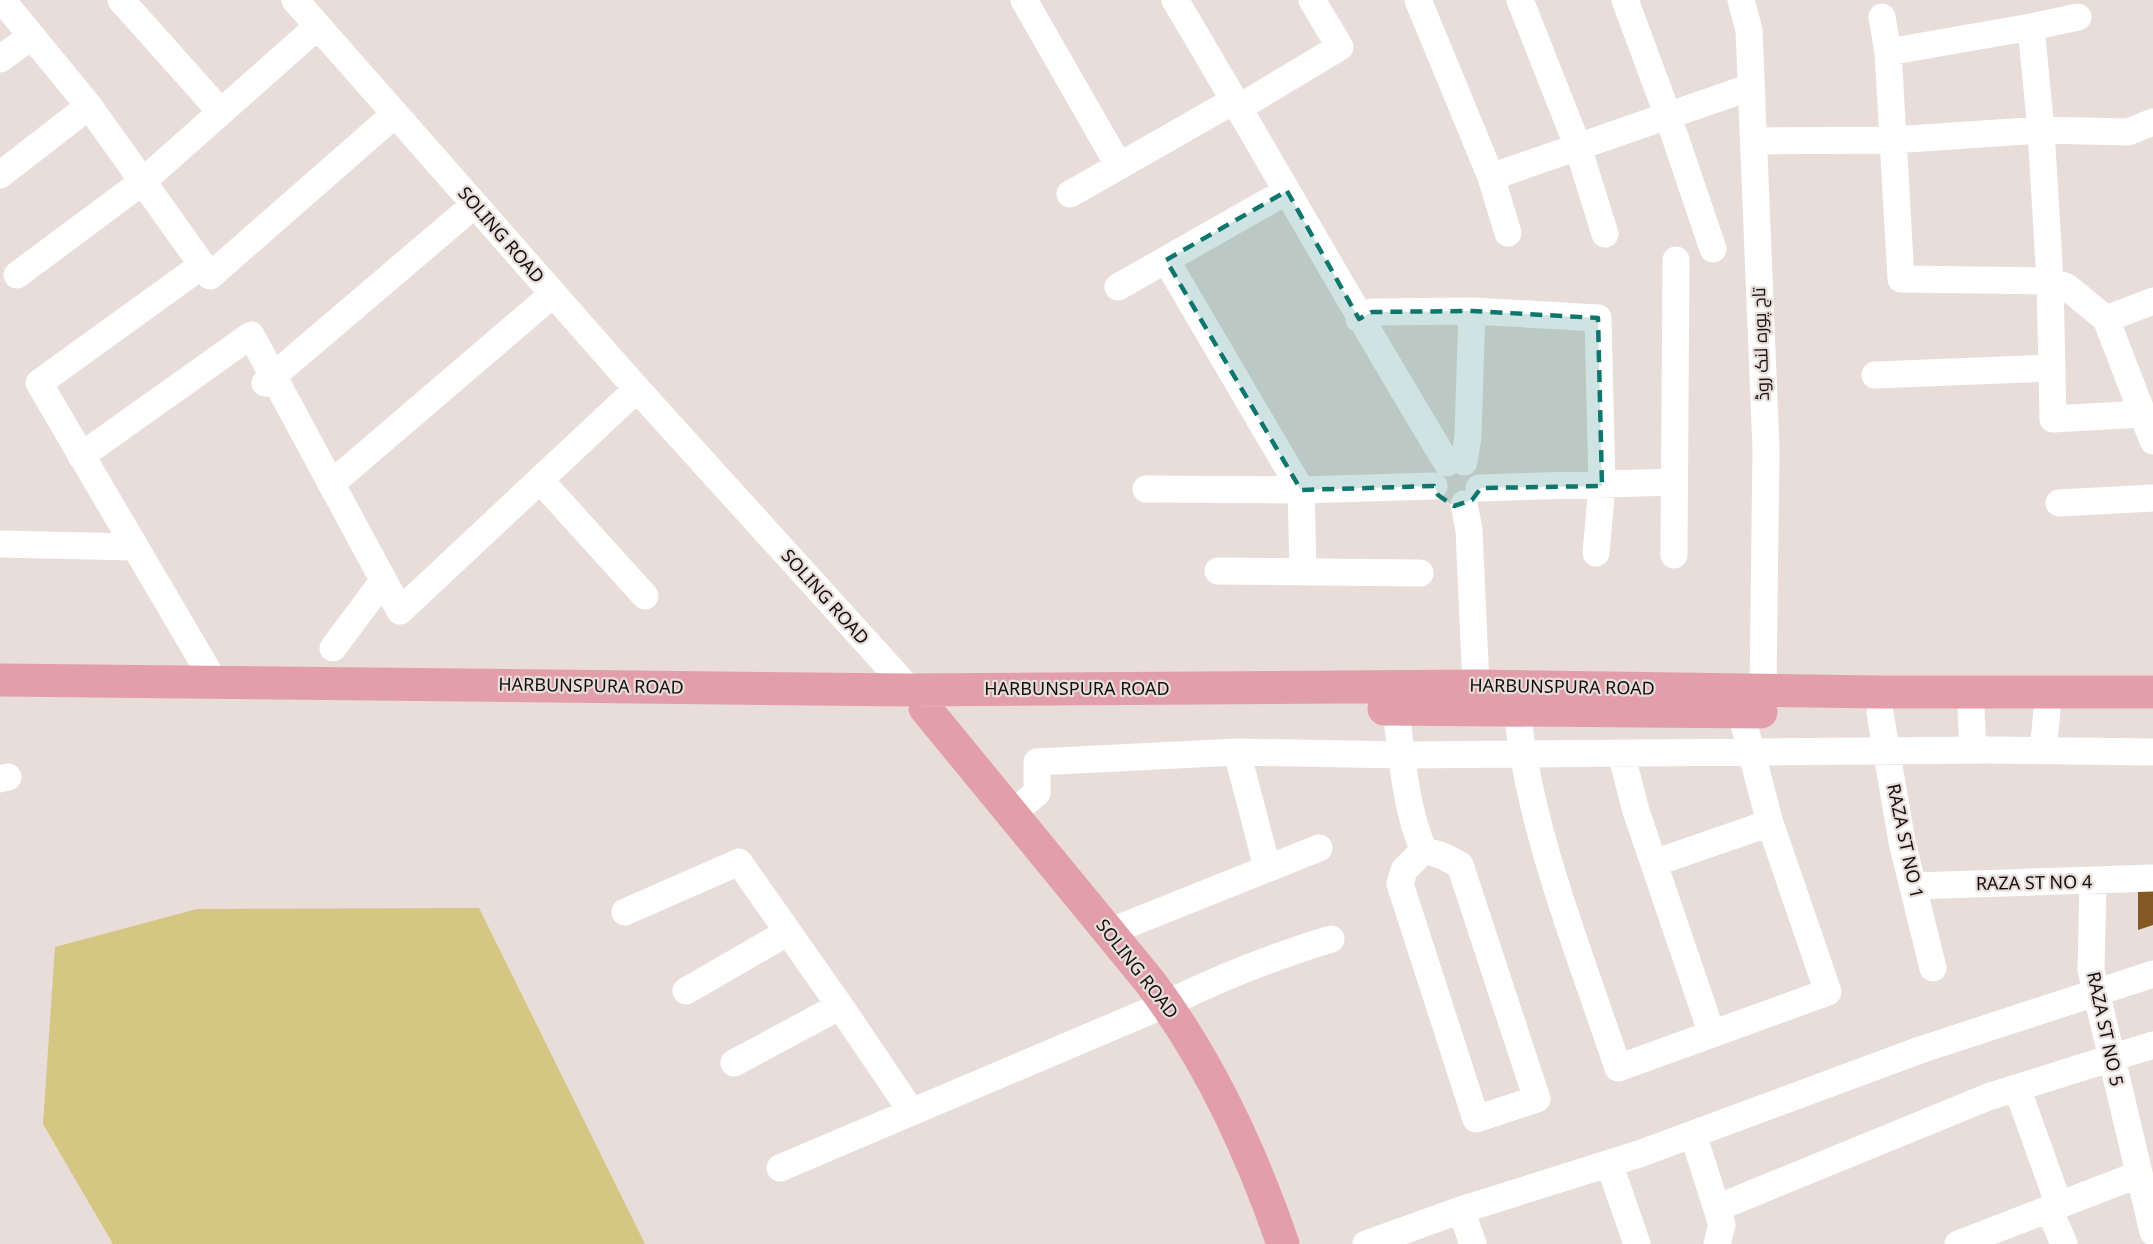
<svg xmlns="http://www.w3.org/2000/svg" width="2153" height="1244" font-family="'Noto Sans',Cairo,sans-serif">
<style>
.green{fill:#d5c684}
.building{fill:#845821;filter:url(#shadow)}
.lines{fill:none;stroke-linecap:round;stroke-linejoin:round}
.minor{stroke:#fff;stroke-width:27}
.major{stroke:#e29faa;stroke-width:33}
.marked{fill:#0f766e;fill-opacity:0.2;stroke:#0f766e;stroke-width:4.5;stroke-dasharray:12 8;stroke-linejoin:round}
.labels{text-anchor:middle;stroke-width:4.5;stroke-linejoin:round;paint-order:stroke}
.street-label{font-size:18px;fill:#13100e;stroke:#e8ddd9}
</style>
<defs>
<filter id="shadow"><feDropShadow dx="5.5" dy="-5.5" stdDeviation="0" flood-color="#0004"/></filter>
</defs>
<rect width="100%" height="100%" fill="#e8ddd9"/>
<path class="green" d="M 479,908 L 645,1244 L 113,1244 L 43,1124 L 55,947 L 197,909 Z"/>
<path class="building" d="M 2138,886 L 2153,886 L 2153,925 L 2138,930 Z"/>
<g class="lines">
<path class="minor" d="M 2,0 L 89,106 L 210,276 L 395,114
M 121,0 L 221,112
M 295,0 L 637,389 L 919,700
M 1024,0 L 1119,166
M 1175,0 C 1267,154 1354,310 1447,463
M 1418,0 L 1491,177 L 1508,233
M 1520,0 L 1578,147 L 1605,234
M 1625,0 L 1668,116 L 1713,249
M 1741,0 L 1749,30 L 1766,449 L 1763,690
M 1882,17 L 1888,52 L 1901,279 L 2050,281 L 2067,287 L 2106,319 L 2153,441
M 2031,27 L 2078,17
M 1888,52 L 2031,27 L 2041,130 L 2128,132 L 2153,122
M 0,59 L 32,36
M 1240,107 L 1340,47 L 1312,0
M 1754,141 L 1893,140 L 2041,130 L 2050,281 L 2053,419 L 2141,414
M 0,175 L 89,106
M 1491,177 L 1751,87
M 1070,194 L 1235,100
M 1166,260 L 1301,490 L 1303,572
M 201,266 L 39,383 L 214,681
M 17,275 L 142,182 L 318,26
M 1118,287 L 1287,191
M 1359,319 L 1372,312 L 1472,311 L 1598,318 L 1602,486 L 1596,553
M 2106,319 L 2153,301
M 1875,375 L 2050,368
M 265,383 L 474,205
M 81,456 L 251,335 L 400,611 L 637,389
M 1464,462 L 1468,436 L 1472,311
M 540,480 L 645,596
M 331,484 L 553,294
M 1479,488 L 1674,482
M 1146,489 L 1301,490 L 1434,486
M 2059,503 L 2153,498
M 1464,504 L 1469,530 L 1476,686
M 0,544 L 135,547
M 1674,555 L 1676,260
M 1218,571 L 1420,573
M 333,648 L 383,581
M 1396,709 C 1401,751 1406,813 1424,850 L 1443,856 L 1460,865 L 1537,1099 L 1476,1119 L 1400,884 L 1404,870 L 1424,850
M 1517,710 C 1530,833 1579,951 1618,1068 L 1828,992 L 1770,823 L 1741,713
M 1971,710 L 1973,750
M 1880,713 L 1902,842 L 1933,968
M 2043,751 L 2047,710
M 1237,752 L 1267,867
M 1621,753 L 1636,811 L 1712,1034
M 0,779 L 8,777
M 1011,814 L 1037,793 L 1037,762 L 1237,752 L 1401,755 L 1987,750 L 2153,752
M 1654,863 L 1770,823
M 2093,882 L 2091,970 L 2153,1232
M 1914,886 L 2153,878
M 625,912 L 739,862 L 840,1006 L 911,1111
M 1109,932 L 1319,848
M 686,991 L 788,932
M 734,1063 L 840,1006
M 2017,1088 L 2059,1205
M 1693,1134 L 1722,1225 L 1717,1244
M 1609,1163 L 1637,1244
M 780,1168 L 1166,1004 C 1220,978 1274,956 1331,939
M 1717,1208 L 1988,1097 L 2153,1045
M 2049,1209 L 2064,1244
M 1461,1210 L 1639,1154 L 1920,1050 L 2153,974
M 1366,1244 L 1461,1210 L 1473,1244
M 1958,1244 L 2137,1175"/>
<path class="major" d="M 0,680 L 909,690 L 1476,686 L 1879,692 L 2153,692
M 925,708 L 1150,982 C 1209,1060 1251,1151 1283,1244
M 1384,709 L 1761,712"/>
</g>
<path class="marked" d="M 1287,191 L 1359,319 L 1372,312 L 1472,311 L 1598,318 L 1602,486 L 1481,488 L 1472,500 L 1454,506 L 1438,495 L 1434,486 L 1301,490 L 1166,260 Z"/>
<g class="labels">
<g class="street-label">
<text transform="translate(501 235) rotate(49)" y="6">SOLING ROAD</text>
<text transform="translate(1761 344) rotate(-92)" y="6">تاج پورہ لنک روڈ</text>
<text transform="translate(825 597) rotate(48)" y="6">SOLING ROAD</text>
<text transform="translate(591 686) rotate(1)" y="6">HARBUNSPURA ROAD</text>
<text transform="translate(1562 687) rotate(1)" y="6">HARBUNSPURA ROAD</text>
<text x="1077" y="695">HARBUNSPURA ROAD</text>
<text transform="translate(1905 841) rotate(78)" y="6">RAZA ST NO 1</text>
<text transform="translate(2034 883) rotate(-1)" y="6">RAZA ST NO 4</text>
<text transform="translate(1137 969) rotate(52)" y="6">SOLING ROAD</text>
<text transform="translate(2105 1029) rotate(78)" y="6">RAZA ST NO 5</text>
</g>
</g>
</svg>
